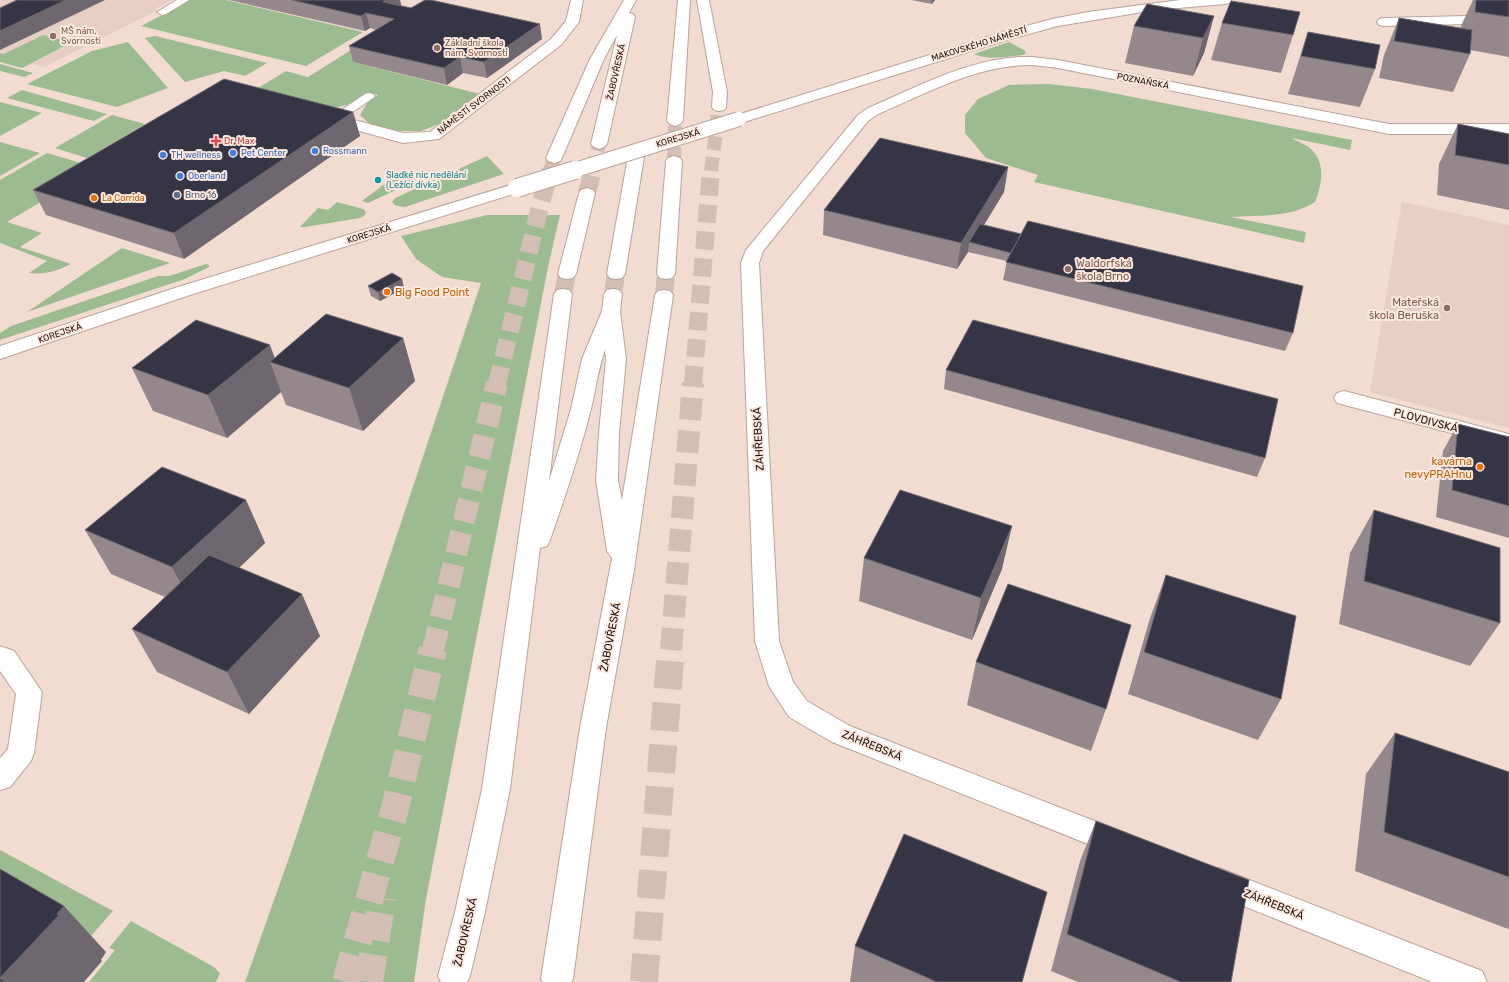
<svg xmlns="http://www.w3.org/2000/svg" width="1509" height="982" font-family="Rubik,sans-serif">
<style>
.education{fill:#e6cdc6}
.green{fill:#9dbb90}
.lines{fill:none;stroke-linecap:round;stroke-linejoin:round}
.trunk-tunnel-far3{stroke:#d2beb5;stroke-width:14;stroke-dasharray:14 7;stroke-linecap:butt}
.trunk-tunnel-far2{stroke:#d2beb5;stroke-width:18;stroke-dasharray:18 9;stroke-linecap:butt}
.trunk-tunnel-far1{stroke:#d2beb5;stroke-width:22;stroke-dasharray:22 11;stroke-linecap:butt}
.trunk-tunnel{stroke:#d2beb5;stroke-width:28;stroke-dasharray:28 14;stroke-linecap:butt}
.service-casing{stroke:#b8a49a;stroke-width:2}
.minor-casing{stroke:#b8a49a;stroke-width:2}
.tertiary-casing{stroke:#b8a49a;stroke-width:2}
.trunk-casing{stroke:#b8a49a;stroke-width:2}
.service{fill:#fff;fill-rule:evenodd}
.minor{fill:#fff;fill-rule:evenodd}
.tertiary{fill:#fff;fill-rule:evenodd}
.trunk{fill:#fff;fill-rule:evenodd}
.tertiary-bridge-far1-casing{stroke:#b8a49a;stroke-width:16;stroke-linecap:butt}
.tertiary-bridge-casing{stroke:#b8a49a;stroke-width:20;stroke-linecap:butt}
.tertiary-bridge-far1{stroke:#fff;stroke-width:14}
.tertiary-bridge{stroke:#fff;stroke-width:18}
.wall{fill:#94888c}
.shaded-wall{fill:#6e676f}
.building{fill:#363545;stroke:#6e676f}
.education-dot{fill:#8d6e63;stroke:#ffe9df;stroke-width:1.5}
.health-dot{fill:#e0444e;stroke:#ffe9df;stroke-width:1.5}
.shop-dot{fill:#3f7fe0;stroke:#ffe9df;stroke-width:1.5}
.culture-dot{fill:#0f9aa8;stroke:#ffe9df;stroke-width:1.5}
.service-dot{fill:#5c6f8a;stroke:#ffe9df;stroke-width:1.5}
.food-dot{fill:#e8710a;stroke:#ffe9df;stroke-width:1.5}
.labels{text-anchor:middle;stroke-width:4;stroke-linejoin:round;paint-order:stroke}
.far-education-label{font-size:9px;fill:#785e54;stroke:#ffe9df;text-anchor:start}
.far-street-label{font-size:9px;fill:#1b1410;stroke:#ffe9df}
.far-health-label{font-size:9px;fill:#be3a42;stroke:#ffe9df;text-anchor:start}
.far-shop-label{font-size:9px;fill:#366cbe;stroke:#ffe9df;text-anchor:start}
.far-culture-label{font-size:9px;fill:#0d838f;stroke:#ffe9df;text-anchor:start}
.far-service-label{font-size:9px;fill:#4e5e75;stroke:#ffe9df;text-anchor:start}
.far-food-label{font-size:9px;fill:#c56008;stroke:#ffe9df;text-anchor:start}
.education-label{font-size:11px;fill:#785e54;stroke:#ffe9df;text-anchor:start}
.food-label{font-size:11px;fill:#c56008;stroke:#ffe9df;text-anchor:start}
.street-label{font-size:11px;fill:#1b1410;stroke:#ffe9df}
</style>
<rect width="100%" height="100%" fill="#f2dcd2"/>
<path class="education" d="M 0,0 L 172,0 L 155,9 L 158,10 L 44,67 L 32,64 L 24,68 L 0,62 Z
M 1402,202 L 1509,225 L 1509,428 L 1370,392 Z"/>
<path class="green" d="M 191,0 L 226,0 L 363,32 L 306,66 L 141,26 Z
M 43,35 L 72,42 L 22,68 L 0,62 L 0,53 L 4,54 Z
M 155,36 L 267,63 L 245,76 L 224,71 L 185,82 L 145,38 Z
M 370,38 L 353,62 L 484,95 L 447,121 L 421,131 L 389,131 L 373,127 L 360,115 L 367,103 L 378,95 L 368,92 L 347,105 L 321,110 L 235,102 L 286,71 L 308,77 Z
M 128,42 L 168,88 L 117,107 L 27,84 L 92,51 Z
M 1009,42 L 1024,50 L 1026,53 L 1023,55 C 1007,56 989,61 974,54 Z
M 0,64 L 33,73 L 24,77 L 0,71 Z
M 1049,84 L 1092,89 L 1352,140 L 1350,150 L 1292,138 C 1298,142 1306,144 1311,149 C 1326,163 1322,184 1315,202 C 1290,218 1260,215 1231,217 L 1306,232 L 1304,243 L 1034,182 L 1038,175 L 986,158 L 965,133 L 965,115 L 978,99 L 1009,85 Z
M 22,90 L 107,114 L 94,121 L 7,98 Z
M 0,102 L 42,113 L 0,136 Z
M 112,115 L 145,124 L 87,158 L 55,148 Z
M 0,142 L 40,153 L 0,176 Z
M 47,153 L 98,168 L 7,222 L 42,233 L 20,247 L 71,264 C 57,271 45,275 29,273 L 47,261 L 0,243 L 0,180 Z
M 487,156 L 504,174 L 405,207 C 400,206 395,207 392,202 L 395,198 Z
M 399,173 L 413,177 L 415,179 L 415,181 L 368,203 L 362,201 Z
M 337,202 L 363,209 L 366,212 L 365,215 L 360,218 L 305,227 L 300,227 L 318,208 L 328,210 Z
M 487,215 L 560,215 L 548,267 L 426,899 L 414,982 L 245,982 L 291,852 L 481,283 L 442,277 L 416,259 L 401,236 Z
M 122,248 L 170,263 L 27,312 Z
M 206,264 L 209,265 L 209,267 L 185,279 L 0,340 L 0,333 L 11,326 L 158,276 L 169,276 Z
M 0,850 L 113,911 L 90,937 L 0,884 Z
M 131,921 L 214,967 L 220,973 L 216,982 L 89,982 L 115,950 L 109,948 Z"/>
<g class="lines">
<path class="trunk-tunnel-far3" d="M 674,161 L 675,121
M 550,171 L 554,158
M 592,171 L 599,144
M 711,171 L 719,107"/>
<path class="trunk-tunnel-far2" d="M 587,193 L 593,170
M 563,294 L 567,274
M 613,294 L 616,274
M 664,295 L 666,274
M 497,384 L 541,202 L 551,170
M 693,384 L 711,170"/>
<path class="trunk-tunnel-far1" d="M 433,650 L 497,383
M 671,650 L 693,383"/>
<path class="trunk-tunnel" d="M 346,982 L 395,808 L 433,649
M 369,982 L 382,898
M 644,982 L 671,649"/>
<g class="service-casing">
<path id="service" d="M 177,0 L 189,0 L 166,14 L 162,15 L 157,12 Z
M 369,93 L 373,94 L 375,96 L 373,98 L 338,122 L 330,122 L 328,120 L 330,118 L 365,94 Z"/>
</g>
<g class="minor-casing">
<path id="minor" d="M 571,0 L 583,0 L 579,22 L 561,45 L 439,139 L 403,143 L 323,121 L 320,118 L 323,115 L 328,113 L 403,133 L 430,132 L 551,39 L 566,21 Z
M 1509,15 L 1509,23 L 1384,26 L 1379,25 L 1377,22 L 1379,19 L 1384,18 Z
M 1032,57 L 1058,60 L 1389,124 L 1509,124 L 1509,134 L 1389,134 L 1058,68 C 1048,67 1038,65 1027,65 C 975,66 925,94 878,114 L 868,121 L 763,251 L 759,263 L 779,641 L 793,682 L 807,701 L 850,726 L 1128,834 L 1132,843 L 1128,852 L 1118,856 L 832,742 L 789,717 L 769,686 L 755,641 L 741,263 L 746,250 L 858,115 L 868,108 C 919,86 975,55 1032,57 Z
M 1344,391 L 1509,434 L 1509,448 L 1337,403 L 1334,398 L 1337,393 Z
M 0,646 L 14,651 L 42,692 L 34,753 L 31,761 L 10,787 L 0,790 L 0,758 L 8,749 L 16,694 L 0,671 Z
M 1219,868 L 1482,971 L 1487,982 L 1432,982 L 1209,892 L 1204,882 L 1209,872 Z"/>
</g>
<g class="tertiary-casing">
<path id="tertiary" d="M 1180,0 L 1231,0 L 1230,3 L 1225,4 L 1155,10 L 1058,26 L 1010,39 L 744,122 L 739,124 L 734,122 L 731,119 L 734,116 L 1000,33 L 1052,19 L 1088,12 Z
M 517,183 L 523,185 L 525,188 L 523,191 L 190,295 L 0,359 L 0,346 L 178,287 Z"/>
</g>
<g class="trunk-casing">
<path id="trunk" d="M 624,0 L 636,0 L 629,13 L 633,14 L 635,17 L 607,144 L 604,147 L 599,149 L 594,147 L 591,144 L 617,35 L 604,59 L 562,158 L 560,161 L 554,163 L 548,161 L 546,158 L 590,59 Z
M 678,0 L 690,0 L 683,121 L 680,124 L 675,126 L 670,124 L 667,121 Z
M 697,0 L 709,0 L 727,92 L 726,107 L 724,110 L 719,111 L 714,110 L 712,107 L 713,92 Z
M 637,146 L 643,148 L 645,151 L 625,274 L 622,278 L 616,279 L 610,278 L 607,274 L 629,151 L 631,148 Z
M 674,156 L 680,158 L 682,161 L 675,274 L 672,278 L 666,279 L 660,278 L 657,274 L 666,161 L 668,158 Z
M 587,188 L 593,190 L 595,193 L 576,274 L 573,278 L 567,279 L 561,278 L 558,274 L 579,193 L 581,190 Z
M 563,289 L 569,290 L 572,294 L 549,481 L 571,409 L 582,359 L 602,311 L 604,294 L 607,290 L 613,289 L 619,290 L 622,294 L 620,311 L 626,359 L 619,433 L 618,480 L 622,500 L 655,295 L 658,291 L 664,290 L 670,291 L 673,295 L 634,570 L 606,728 L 573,979 L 571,982 L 543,982 L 541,979 L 580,728 L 612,558 L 607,551 L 596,480 L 599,433 L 606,359 L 605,350 C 598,369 596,389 591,409 C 580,453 565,497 550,540 L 547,546 L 540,548 L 510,789 L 485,912 L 470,976 L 467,982 L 441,982 L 438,976 L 455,912 L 482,789 L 554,294 L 557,290 Z"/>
</g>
<use href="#service" class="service"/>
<use href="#minor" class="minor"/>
<use href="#tertiary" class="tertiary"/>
<use href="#trunk" class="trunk"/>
<g class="tertiary-bridge-far1-casing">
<path id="tertiary-bridge-far1" d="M 572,171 L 739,119"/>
</g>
<g class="tertiary-bridge-casing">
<path id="tertiary-bridge" d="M 517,188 L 575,170"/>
</g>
<use href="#tertiary-bridge-far1" class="tertiary-bridge-far1"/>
<use href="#tertiary-bridge" class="tertiary-bridge"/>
</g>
<path class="wall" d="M 229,0 L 400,0 L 401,6 L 542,39 L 487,78 L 463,73 L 447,85 L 353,62 L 349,46 L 376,30 L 370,28 L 365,31 Z
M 911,0 L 935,0 L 932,4 Z
M 1473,0 L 1509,0 L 1509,57 L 1470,50 L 1470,54 L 1453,92 L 1379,78 L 1384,55 L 1399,18 L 1461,28 L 1461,26 Z
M 1214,16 L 1204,53 L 1193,76 L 1125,63 L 1134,26 Z
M 1222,23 L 1293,35 L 1281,73 L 1211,60 Z
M 1308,32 L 1375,69 L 1360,107 L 1288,94 Z
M 353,112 L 360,136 L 184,259 L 46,215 L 33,190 Z
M 1458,124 L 1509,134 L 1509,210 L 1437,195 L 1439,164 Z
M 1008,167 L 1004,192 L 984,225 L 1293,333 L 1285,351 L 1003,280 L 1007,261 L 968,252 L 957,269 L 823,235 L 824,210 Z
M 402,279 L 404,288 L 380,301 L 371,296 L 368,286 Z
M 403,338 L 415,381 L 363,431 L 286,405 L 281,392 L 227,438 L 153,411 L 132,368 L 275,358 Z
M 946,370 L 1265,458 L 1257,477 L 944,389 Z
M 1458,424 L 1509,437 L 1509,538 L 1436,517 L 1443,451 Z
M 246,500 L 265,543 L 239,568 L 320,636 L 249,714 L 157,672 L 132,629 L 165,597 L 111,574 L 85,530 Z
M 1374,510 L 1500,623 L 1470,666 L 1339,624 L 1350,553 Z
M 864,558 L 1002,569 L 972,640 L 859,601 Z
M 1166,575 L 1281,699 L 1258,740 L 1128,694 L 1150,618 Z
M 976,662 L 1106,709 L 1091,751 L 967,705 Z
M 1395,733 L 1509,772 L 1509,928 L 1508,929 L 1355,871 L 1366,774 Z
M 1096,821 L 1231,982 L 1078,982 L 1051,971 L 1080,861 Z
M 855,946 L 1022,982 L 850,982 Z"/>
<path class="shaded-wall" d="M 66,0 L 105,0 L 0,50 L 0,31 Z
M 387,0 L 400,0 L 402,9 L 387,18 L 383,2 Z
M 932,0 L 935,0 L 932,4 Z
M 366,13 L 370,28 L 365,31 L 361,16 Z
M 1214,16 L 1204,53 L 1193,76 L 1203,38 Z
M 540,24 L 542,39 L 487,78 L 484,62 Z
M 460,57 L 463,73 L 447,85 L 444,68 Z
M 353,112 L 360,136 L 184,259 L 174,233 Z
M 1008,167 L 1004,192 L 973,243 L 969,242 L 968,252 L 957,269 L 961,243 Z
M 402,279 L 404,288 L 380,301 L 378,292 Z
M 403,338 L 415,381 L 363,431 L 349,388 Z
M 270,345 L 277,364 L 270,362 L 281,392 L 227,438 L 208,395 Z
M 246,500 L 265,543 L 195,610 L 172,567 Z
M 1012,526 L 1002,569 L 972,640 L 981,598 Z
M 302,594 L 320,636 L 249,714 L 227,672 Z
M 64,906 L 106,952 L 101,960 L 102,961 L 84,982 L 4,982 L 0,978 Z"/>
<path class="building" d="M 17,0 L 66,0 L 0,31 L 0,8 Z
M 292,0 L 387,0 L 383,2 L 411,8 L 425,0 L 431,0 L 540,24 L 484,62 L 460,57 L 444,68 L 349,46 L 394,19 L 366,13 L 361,16 Z
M 1476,0 L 1509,0 L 1509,17 L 1475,12 Z
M 1231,1 L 1300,12 L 1293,35 L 1222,23 Z
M 1147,4 L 1214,16 L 1203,38 L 1134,26 Z
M 1399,18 L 1472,30 L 1470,54 L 1394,41 Z
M 1308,32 L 1380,45 L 1375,69 L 1301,56 Z
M 224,79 L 353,112 L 174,233 L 33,190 Z
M 1458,124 L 1509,134 L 1509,165 L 1455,155 Z
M 880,138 L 1008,167 L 961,243 L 824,210 Z
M 1028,221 L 1303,286 L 1293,333 L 1006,262 Z
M 980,224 L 1021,234 L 1011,253 L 969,242 Z
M 392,273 L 402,279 L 378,292 L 368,286 Z
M 326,314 L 403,338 L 349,388 L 270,362 Z
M 196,320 L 270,345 L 208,395 L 132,368 Z
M 973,320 L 1278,399 L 1265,458 L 946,370 Z
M 1458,424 L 1509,437 L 1509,506 L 1452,490 Z
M 162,467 L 246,500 L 172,567 L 85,530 Z
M 900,490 L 1012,526 L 981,598 L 864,558 Z
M 1374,510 L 1500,548 L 1500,623 L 1364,581 Z
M 209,555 L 302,594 L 227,672 L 132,629 Z
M 1166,575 L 1296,616 L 1281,699 L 1144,652 Z
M 1008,584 L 1131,625 L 1106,709 L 976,662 Z
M 1395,733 L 1509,772 L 1509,877 L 1384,832 Z
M 1096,821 L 1249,880 L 1231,982 L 1181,982 L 1067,934 Z
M 904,834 L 1047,892 L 1022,982 L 937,982 L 855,946 Z
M 0,869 L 64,906 L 57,914 L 59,915 L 0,978 L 5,982 L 0,982 Z"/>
<g class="education-dot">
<circle cx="53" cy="36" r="4"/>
<circle cx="437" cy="48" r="4"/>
<circle cx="1068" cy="269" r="4"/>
<circle cx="1447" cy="308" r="4"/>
</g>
<path class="health-dot" d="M214 135h4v4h4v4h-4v4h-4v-4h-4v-4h4z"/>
<g class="shop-dot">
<circle cx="315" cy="151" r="4"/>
<circle cx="233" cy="153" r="4"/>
<circle cx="163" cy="155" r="4"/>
<circle cx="180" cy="176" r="4"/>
</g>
<circle class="culture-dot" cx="378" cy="180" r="4"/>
<circle class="service-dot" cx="177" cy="195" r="4"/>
<g class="food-dot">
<circle cx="94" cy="198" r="4"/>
<circle cx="387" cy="292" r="4"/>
<circle cx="1480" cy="467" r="4"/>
</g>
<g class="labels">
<g class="far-education-label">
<text x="61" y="34">MŠ nám.<tspan x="61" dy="10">Svornosti</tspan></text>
<text x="445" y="46">Základní škola<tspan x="445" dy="10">nám. Svornosti</tspan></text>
</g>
<g class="far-street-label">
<text transform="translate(979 44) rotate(-17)" y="3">MAKOVSKÉHO NÁMĚSTÍ</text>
<text transform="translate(616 72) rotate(-77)" y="3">ŽABOVŘESKÁ</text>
<text transform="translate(1143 81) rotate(11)" y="3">POZNAŇSKÁ</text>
<text transform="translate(474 105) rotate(-37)" y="3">NÁMĚSTÍ SVORNOSTI</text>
<text transform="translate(678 138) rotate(-17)" y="3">KOREJSKÁ</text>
<text transform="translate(369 234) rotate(-17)" y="3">KOREJSKÁ</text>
<text transform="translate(60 333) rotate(-19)" y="3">KOREJSKÁ</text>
</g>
<g class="far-health-label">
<text x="224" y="144">Dr. Max</text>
</g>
<g class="far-shop-label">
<text x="323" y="154">Rossmann</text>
<text x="241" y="156">Pet Center</text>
<text x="171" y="158">TH wellness</text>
<text x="188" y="179">Oberland</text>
</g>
<g class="far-culture-label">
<text x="386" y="178">Sladké nic nedělání<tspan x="386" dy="10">(Ležící dívka)</tspan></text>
</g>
<g class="far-service-label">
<text x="185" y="198">Brno 16</text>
</g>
<g class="far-food-label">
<text x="102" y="201">La Corrida</text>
</g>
<g class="education-label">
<text x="1076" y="267">Waldorfská<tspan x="1076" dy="13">škola Brno</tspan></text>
<text x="1439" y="306" text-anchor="end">Mateřská<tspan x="1439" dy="13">škola Beruška</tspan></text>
</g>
<g class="food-label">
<text x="395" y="296">Big Food Point</text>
<text x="1472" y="465" text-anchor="end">kavárna<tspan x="1472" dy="13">nevyPRAHnu</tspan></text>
</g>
<g class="street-label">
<text transform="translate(1426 420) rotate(15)" y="4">PLOVDIVSKÁ</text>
<text transform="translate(758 439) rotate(-93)" y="4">ZÁHŘEBSKÁ</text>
<text transform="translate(610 637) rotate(-79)" y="4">ŽABOVŘESKÁ</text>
<text transform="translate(872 745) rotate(22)" y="4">ZÁHŘEBSKÁ</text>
<text transform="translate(1274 904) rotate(22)" y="4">ZÁHŘEBSKÁ</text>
<text transform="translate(465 932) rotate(-77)" y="4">ŽABOVŘESKÁ</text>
</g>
</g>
</svg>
